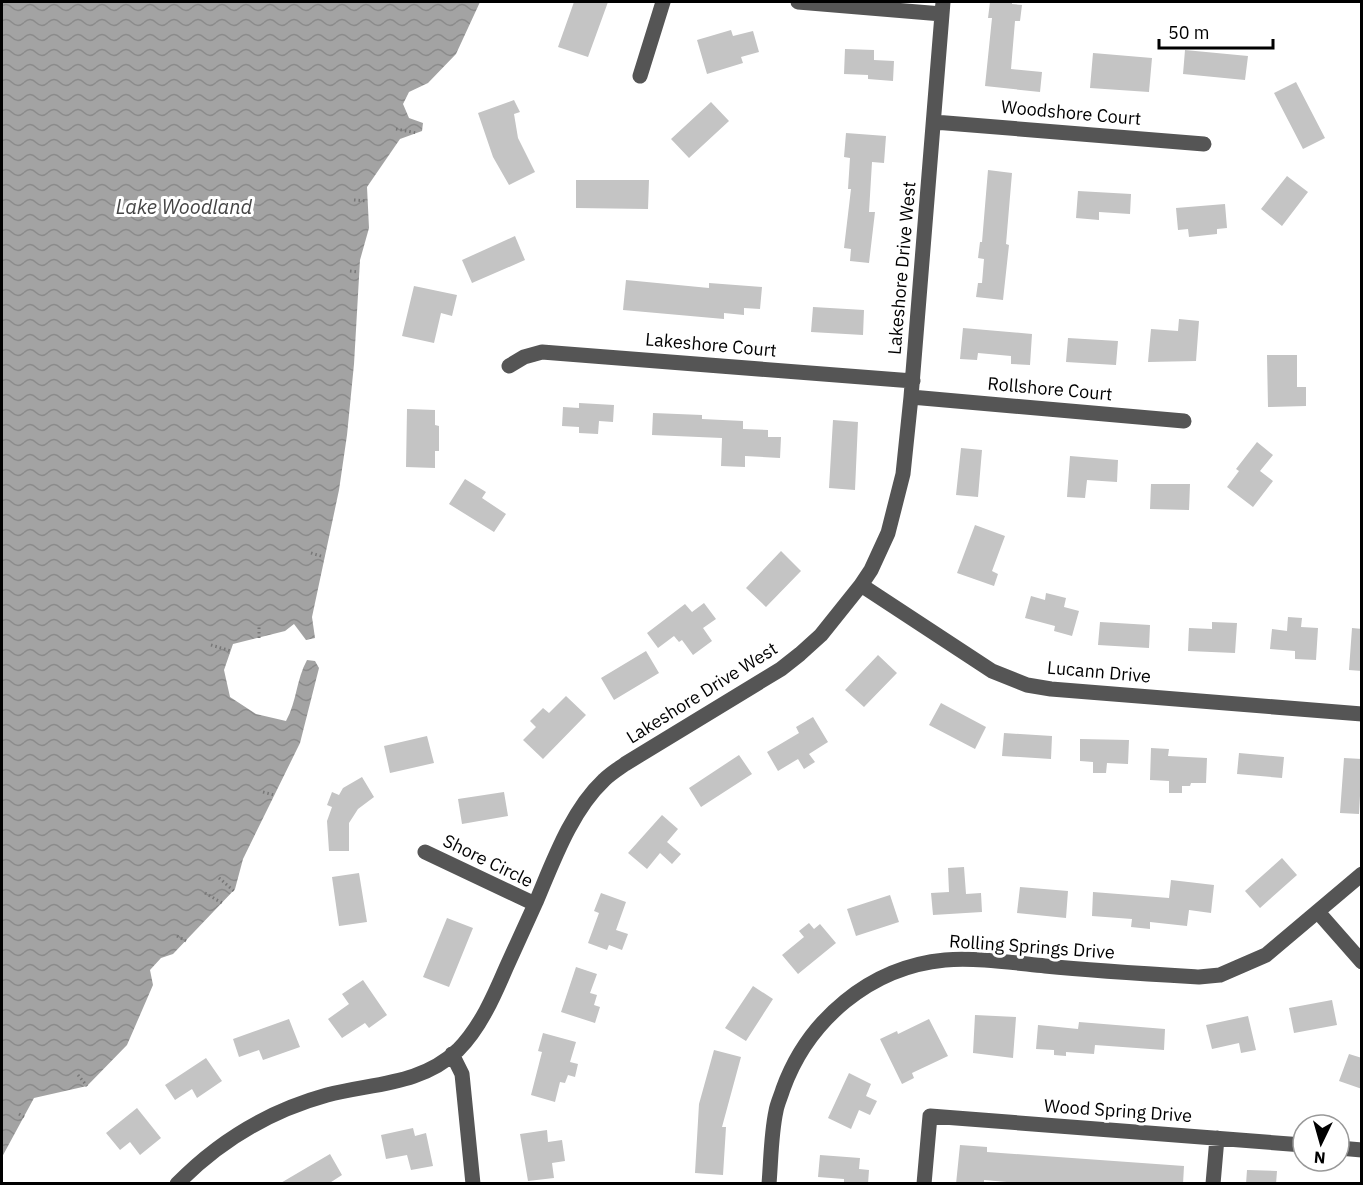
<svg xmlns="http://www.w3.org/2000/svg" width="1363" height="1185" font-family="'IBM Plex Sans',sans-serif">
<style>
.water{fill:url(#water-waves)}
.building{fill:#c4c4c4}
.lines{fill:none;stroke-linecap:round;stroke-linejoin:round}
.path{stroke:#777;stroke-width:3;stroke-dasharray:1.5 3;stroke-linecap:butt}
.minor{stroke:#555;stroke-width:15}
.labels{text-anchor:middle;stroke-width:6;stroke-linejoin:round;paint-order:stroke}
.street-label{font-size:18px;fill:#000;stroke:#fff}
.water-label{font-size:20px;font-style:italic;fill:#444;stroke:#fff}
</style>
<defs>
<pattern id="water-waves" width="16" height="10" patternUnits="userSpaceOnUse" patternTransform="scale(1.5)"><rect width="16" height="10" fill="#a3a3a3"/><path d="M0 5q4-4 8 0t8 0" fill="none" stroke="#8b8b8b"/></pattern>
</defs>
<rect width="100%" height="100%" fill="#fff"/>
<path class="water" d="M 2,2 L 480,2 L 456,54 L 428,83 L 409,92 L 403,104 L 409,118 L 423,123 L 422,131 L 400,139 L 367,187 L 369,228 L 360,260 L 354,364 L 347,435 L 339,490 L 312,617 L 315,638 L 306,640 L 294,624 L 285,631 L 233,644 L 224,670 L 230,697 L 256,714 L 286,721 C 297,701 296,680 307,660 L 315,661 L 319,668 L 300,743 L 243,859 L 235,889 L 173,954 L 161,958 L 150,970 L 153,985 L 127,1045 L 87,1086 L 34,1098 L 2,1157 Z"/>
<path class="building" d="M 574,2 L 608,2 L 588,57 L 558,47 Z
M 990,2 L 1012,2 L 1012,4 L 1022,5 L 1020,21 L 1015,21 L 1011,69 L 1042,72 L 1040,92 L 985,86 L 992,18 L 988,18 Z
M 731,30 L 733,36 L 753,31 L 759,52 L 741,57 L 743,63 L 707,74 L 697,40 Z
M 845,49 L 874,50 L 874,60 L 894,61 L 893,81 L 868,79 L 868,75 L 844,74 Z
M 1185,50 L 1248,56 L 1245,80 L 1183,74 Z
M 1093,53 L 1152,58 L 1149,92 L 1090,88 Z
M 1296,82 L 1325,138 L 1303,149 L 1274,93 Z
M 514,100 L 520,112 L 514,114 L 518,138 L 535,172 L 509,185 L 493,157 L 478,113 Z
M 711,102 L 729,121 L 689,158 L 671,139 Z
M 846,133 L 886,136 L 884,163 L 872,162 L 869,212 L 875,212 L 869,263 L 850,261 L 851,249 L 844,248 L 851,189 L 848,189 L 850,158 L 844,157 Z
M 988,170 L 1012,173 L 1006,244 L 1009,245 L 1003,300 L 976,297 L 978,283 L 982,283 L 984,259 L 978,258 L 980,242 L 982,242 Z
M 1287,176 L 1308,192 L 1282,226 L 1261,209 Z
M 576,180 L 649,180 L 648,209 L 576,208 Z
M 1078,191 L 1131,194 L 1130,214 L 1099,212 L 1099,220 L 1076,218 Z
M 1225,204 L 1227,228 L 1217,229 L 1217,234 L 1189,237 L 1188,229 L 1178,230 L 1176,208 Z
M 515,236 L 525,260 L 472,283 L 462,260 Z
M 626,280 L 709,288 L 709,283 L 762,287 L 760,309 L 744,308 L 744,315 L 724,313 L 724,319 L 623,310 Z
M 414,286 L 457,295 L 452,316 L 441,313 L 434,343 L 402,336 Z
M 813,307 L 864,310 L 863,335 L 811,332 Z
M 1179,319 L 1199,321 L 1196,361 L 1148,362 L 1151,329 L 1178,331 Z
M 963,328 L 1032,334 L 1030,365 L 1011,364 L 1011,356 L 978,353 L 977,360 L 960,359 Z
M 1068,338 L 1118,341 L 1116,365 L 1066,362 Z
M 1267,355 L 1297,355 L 1297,387 L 1306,387 L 1306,406 L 1268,407 Z
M 579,403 L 614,405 L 613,422 L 599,421 L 598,434 L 579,433 L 579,427 L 562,426 L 563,407 L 579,408 Z
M 407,409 L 435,410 L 435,425 L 439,426 L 439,451 L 435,451 L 435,468 L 406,467 Z
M 653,413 L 702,415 L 702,419 L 743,421 L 743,429 L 768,430 L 768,437 L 781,437 L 780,458 L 745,456 L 745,467 L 721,466 L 722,438 L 652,435 Z
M 833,420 L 858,422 L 855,490 L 829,488 Z
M 1257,442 L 1273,455 L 1260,471 L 1273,481 L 1253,507 L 1227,487 L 1239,471 L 1236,469 Z
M 961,448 L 982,450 L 978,497 L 956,495 Z
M 1070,456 L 1118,460 L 1117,482 L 1087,480 L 1085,498 L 1067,497 Z
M 465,479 L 486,492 L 482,498 L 506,514 L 494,532 L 449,504 Z
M 1151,484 L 1190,484 L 1189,510 L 1150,509 Z
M 975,525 L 1005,536 L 992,571 L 998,574 L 994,586 L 957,573 Z
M 781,551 L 801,571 L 766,607 L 746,588 Z
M 1046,593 L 1066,598 L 1064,607 L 1079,611 L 1072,636 L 1054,631 L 1055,626 L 1025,618 L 1031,596 L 1045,600 Z
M 704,603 L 716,619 L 703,628 L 712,641 L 693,655 L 682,640 L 679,642 L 674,636 L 658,648 L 647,633 L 685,604 L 692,612 Z
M 1288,617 L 1302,618 L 1301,627 L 1318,628 L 1316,660 L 1295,659 L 1295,651 L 1270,649 L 1272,629 L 1287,631 Z
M 1100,622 L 1150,625 L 1149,648 L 1098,645 Z
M 1212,622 L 1237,623 L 1235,653 L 1188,651 L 1189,628 L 1212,629 Z
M 1352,628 L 1362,629 L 1362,671 L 1349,670 Z
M 646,651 L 659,673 L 614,700 L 601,678 Z
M 878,655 L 897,673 L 864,707 L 845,690 Z
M 566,696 L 586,715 L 543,759 L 523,740 L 536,727 L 530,721 L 543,708 L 549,713 Z
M 941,703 L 986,727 L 975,749 L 929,725 Z
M 813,717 L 828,742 L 809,754 L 815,762 L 804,769 L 798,759 L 778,771 L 767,752 L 799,733 L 796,727 Z
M 1004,733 L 1052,736 L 1051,759 L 1002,756 Z
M 427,736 L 434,763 L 390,773 L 384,746 Z
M 1080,739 L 1129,740 L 1128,764 L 1107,763 L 1106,773 L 1093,773 L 1093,762 L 1080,761 Z
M 1151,748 L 1169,749 L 1168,756 L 1207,758 L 1206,783 L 1191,783 L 1190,786 L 1182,786 L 1182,793 L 1169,793 L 1169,781 L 1150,780 Z
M 1239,753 L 1284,757 L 1282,778 L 1237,774 Z
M 739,755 L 752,774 L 701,807 L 689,788 Z
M 1344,758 L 1362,759 L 1359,814 L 1340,813 Z
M 362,777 L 374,797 L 358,809 L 349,823 L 349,851 L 329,851 L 327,821 L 332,807 L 327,805 L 332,792 L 339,795 L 343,788 Z
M 504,792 L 508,816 L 462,824 L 458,799 Z
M 662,815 L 678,829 L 667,842 L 681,854 L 672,864 L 660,853 L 647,869 L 628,853 Z
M 1282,858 L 1297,875 L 1260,908 L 1245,891 Z
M 964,867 L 966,894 L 981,893 L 982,912 L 933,915 L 931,893 L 949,892 L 948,868 Z
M 359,873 L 367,922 L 339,926 L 332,877 Z
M 1171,880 L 1214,885 L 1211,913 L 1189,910 L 1187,926 L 1150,922 L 1150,929 L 1131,927 L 1132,919 L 1092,916 L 1093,892 L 1169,898 Z
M 1020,887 L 1068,891 L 1066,918 L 1017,913 Z
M 601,893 L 626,902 L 616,930 L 628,934 L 622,950 L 609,945 L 607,950 L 588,943 L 599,913 L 594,911 Z
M 890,895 L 899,922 L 856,936 L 847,909 Z
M 447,918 L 473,928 L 449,987 L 423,977 Z
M 809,923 L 814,929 L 820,924 L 836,943 L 798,974 L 782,955 L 804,937 L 799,931 Z
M 576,967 L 597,974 L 590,993 L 597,995 L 594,1005 L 600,1007 L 595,1023 L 561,1012 Z
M 363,980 L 387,1015 L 369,1028 L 365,1023 L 342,1038 L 328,1019 L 349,1004 L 342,994 Z
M 753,986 L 773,999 L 746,1041 L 725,1028 Z
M 1332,1000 L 1337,1025 L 1294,1033 L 1289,1008 Z
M 975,1015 L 1016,1017 L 1013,1058 L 973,1053 Z
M 1248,1016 L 1256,1050 L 1241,1053 L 1239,1043 L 1212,1049 L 1206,1025 Z
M 289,1019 L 300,1047 L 263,1060 L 259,1050 L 239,1057 L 233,1039 Z
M 929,1019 L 948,1056 L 912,1073 L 914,1078 L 902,1084 L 880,1039 L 897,1031 L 898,1034 Z
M 1079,1022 L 1165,1029 L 1164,1050 L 1095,1045 L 1094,1054 L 1066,1052 L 1066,1056 L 1054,1055 L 1054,1050 L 1036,1049 L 1038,1025 L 1078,1029 Z
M 543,1033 L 576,1042 L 570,1062 L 578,1064 L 575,1077 L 568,1075 L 565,1083 L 560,1082 L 555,1102 L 531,1095 L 542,1052 L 538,1051 Z
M 714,1050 L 741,1057 L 722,1127 L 726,1127 L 723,1175 L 695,1173 L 699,1104 Z
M 1349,1054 L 1362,1058 L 1362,1089 L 1339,1081 Z
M 206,1058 L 222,1081 L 197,1098 L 192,1089 L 175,1100 L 165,1085 Z
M 849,1073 L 871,1084 L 866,1096 L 877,1101 L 870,1115 L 859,1110 L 851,1129 L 828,1118 Z
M 137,1108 L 161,1138 L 140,1155 L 130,1142 L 120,1150 L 106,1133 Z
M 413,1128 L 415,1136 L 426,1133 L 433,1166 L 411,1170 L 407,1155 L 386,1159 L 381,1135 Z
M 547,1130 L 548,1142 L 562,1140 L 565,1161 L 552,1163 L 554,1178 L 528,1181 L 520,1134 Z
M 960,1145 L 987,1147 L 987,1152 L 1184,1166 L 1183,1184 L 1031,1184 L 984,1180 L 984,1184 L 956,1184 Z
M 330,1154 L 342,1175 L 328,1184 L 279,1184 Z
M 820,1155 L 860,1158 L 859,1169 L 869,1170 L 868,1184 L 844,1184 L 844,1179 L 818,1177 Z
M 1247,1170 L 1277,1171 L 1276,1184 L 1246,1184 Z"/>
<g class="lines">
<path class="path" d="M 396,129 L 417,133
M 354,200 L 367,201
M 350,271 L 359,272
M 311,553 L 324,557
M 259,638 L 259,625
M 211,645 L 231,651
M 263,792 L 274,795
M 219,878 L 234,891
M 205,893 L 222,903
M 177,936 L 186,941
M 78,1075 L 87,1086
M 19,1114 L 24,1117"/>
<path class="minor" d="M 798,2 L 942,14
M 640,76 L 663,2
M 934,122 L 1204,144
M 509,366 L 524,357 L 542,352 L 913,381
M 911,397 L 1184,421
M 861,585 L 992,671 L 1027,685 L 1051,689 L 1362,714
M 425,852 L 535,904
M 1318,912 L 1362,962
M 452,1054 L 462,1074 L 473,1184
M 1339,1148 L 1362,1150
M 177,1184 C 220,1140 269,1111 327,1095 C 374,1083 421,1085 458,1050 C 480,1028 494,996 506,968 C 516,946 526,924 536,902 C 553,862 571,811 604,780 C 610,774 618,769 625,764 L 781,669 L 800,654 L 821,635 L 861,585 L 871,570 L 888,533 L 903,474 L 911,397 L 943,2
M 769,1184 C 771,1160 771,1134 776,1111 C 777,1104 781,1096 783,1089 C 808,1020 870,967 945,960 C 974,957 1015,963 1045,966 C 1096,971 1148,974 1199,977 L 1220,975 L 1266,955 L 1362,874
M 924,1184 L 930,1116 L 1303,1145
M 1213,1184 L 1217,1138"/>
</g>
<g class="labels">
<g class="street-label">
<text transform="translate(1071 113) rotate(5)" y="6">Woodshore Court</text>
<text transform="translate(902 268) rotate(-85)" y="6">Lakeshore Drive West</text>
<text transform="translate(711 345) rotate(5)" y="6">Lakeshore Court</text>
<text transform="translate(1050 389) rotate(5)" y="6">Rollshore Court</text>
<text transform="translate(1099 672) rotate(5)" y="6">Lucann Drive</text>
<text transform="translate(702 693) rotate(-32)" y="6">Lakeshore Drive West</text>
<text transform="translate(488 861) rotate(26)" y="6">Shore Circle</text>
<text transform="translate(1032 947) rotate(4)" y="6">Rolling Springs Drive</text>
<text transform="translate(1118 1111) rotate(4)" y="6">Wood Spring Drive</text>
</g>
<g class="water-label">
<text x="184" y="214">Lake Woodland</text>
</g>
</g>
<rect width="1363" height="1185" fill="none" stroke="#000000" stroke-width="6"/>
<g transform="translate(1321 1143) rotate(185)"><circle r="28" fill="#ffffff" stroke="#999999" stroke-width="1.5"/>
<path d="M0-4.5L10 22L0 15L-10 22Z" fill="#000000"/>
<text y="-9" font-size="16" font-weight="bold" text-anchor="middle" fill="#000000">N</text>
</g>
<path d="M1159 39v9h114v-9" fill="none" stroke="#000000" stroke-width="3"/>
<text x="1168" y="39" font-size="18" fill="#000000" stroke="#ffffff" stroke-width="4.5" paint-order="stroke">50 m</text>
</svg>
